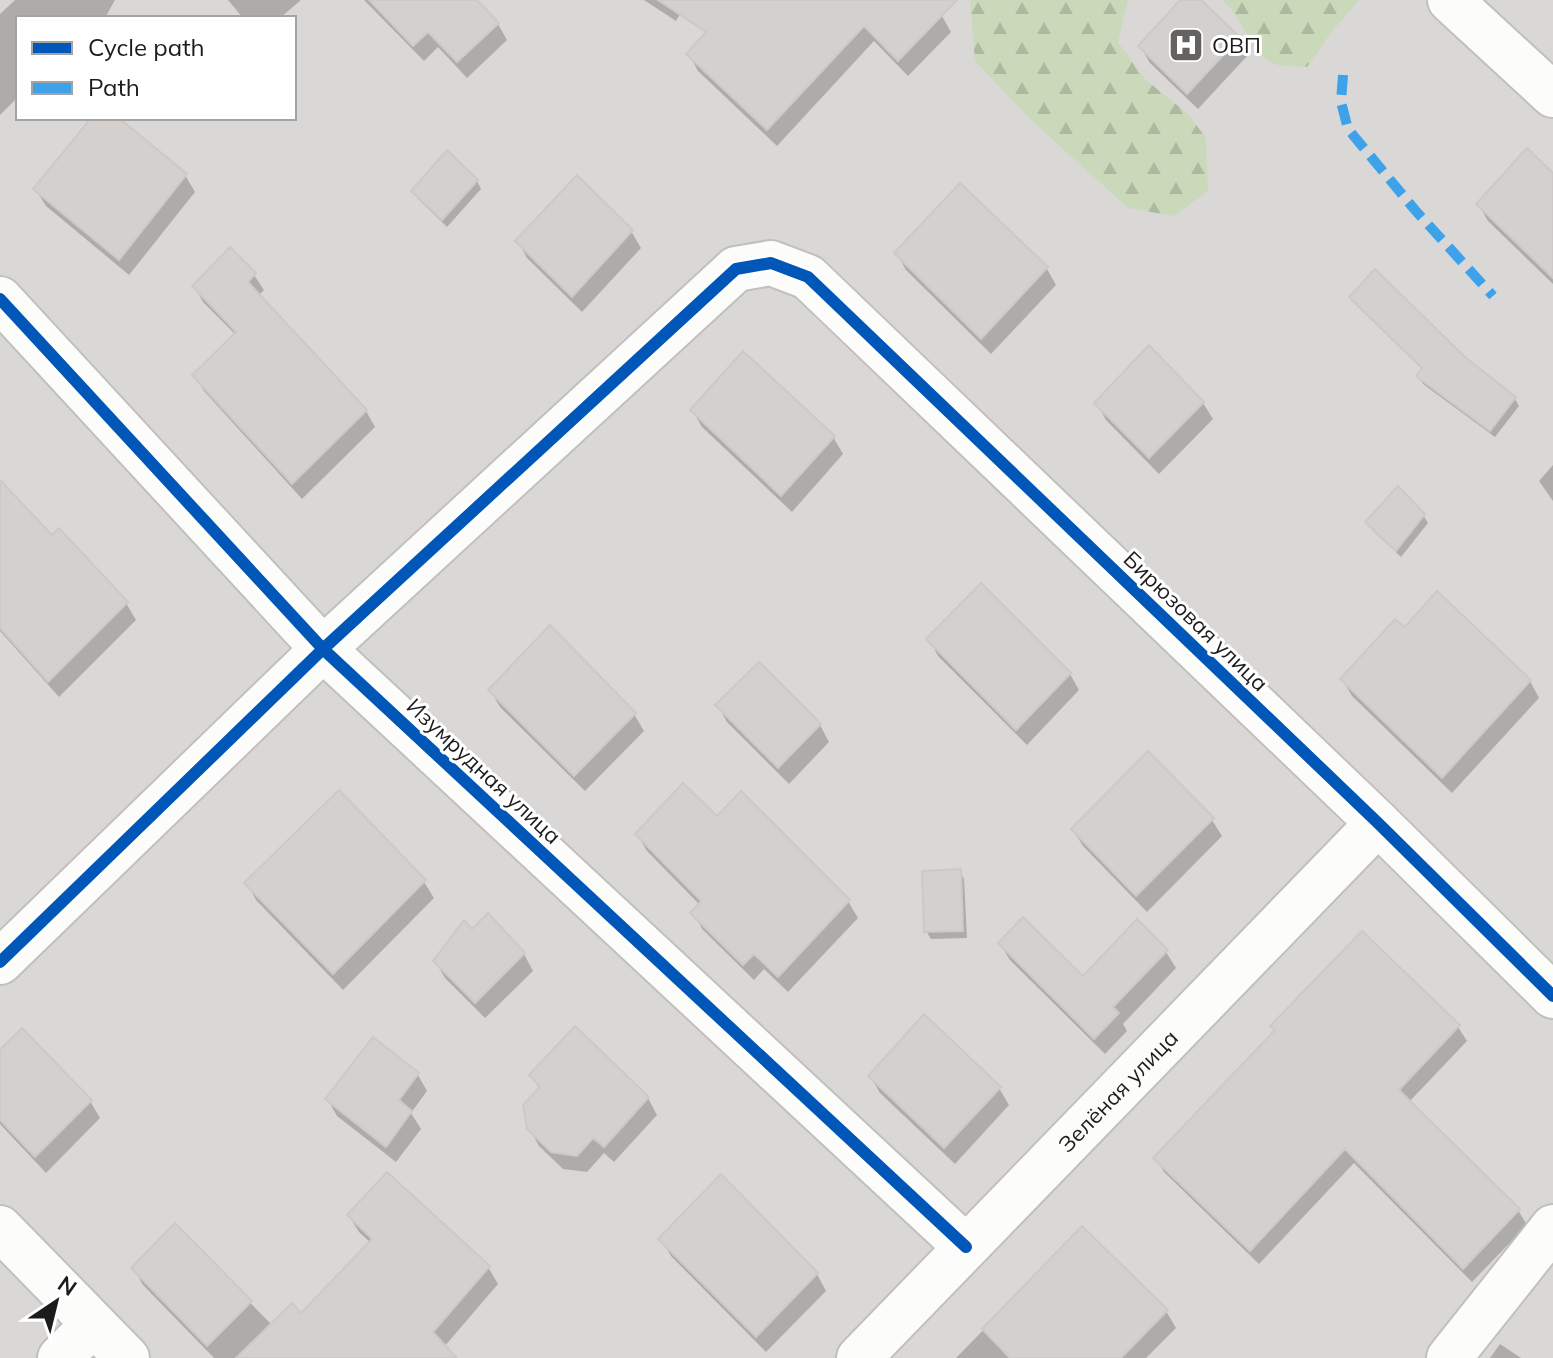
<svg xmlns="http://www.w3.org/2000/svg" width="1553" height="1358" font-family="Mulish,sans-serif">
<style>
.residential{fill:#d9d8d6;fill-rule:evenodd}
.forest{fill:url(#forest-firs)}
.shadow{fill:#0003}
.building{fill:#d3d0cd;stroke:#cec9c6;stroke-width:2}
.lines{fill:none;stroke-linecap:round;stroke-linejoin:round}
.minor-casing{stroke:#c1c0bf;stroke-width:48}
.minor{stroke:#fcfcfb;stroke-width:44}
.quiet{stroke:#3da2ea;stroke-width:10;stroke-dasharray:20 10;stroke-linecap:butt}
.cycleway-casing{stroke:#fff;stroke-width:17}
.cycleway{stroke:#0057b8;stroke-width:12}
.labels{text-anchor:middle;stroke-width:6;stroke-linejoin:round;paint-order:stroke}
.poi-label{font-size:22px;fill:#1c1c1c;stroke:#fff;text-anchor:start}
.street-label{font-size:22px;fill:#1c1c1c;stroke:#fff}
</style>
<defs>
<pattern id="forest-firs" width="22" height="20" patternUnits="userSpaceOnUse" patternTransform="scale(2)"><rect width="22" height="20" fill="#cad9ba"/><path d="M5 1l3.5 6h-7zM16 11l3.5 6h-7z" fill="#adba9f"/></pattern>
</defs>
<rect width="100%" height="100%" fill="#eae8e5"/>
<path class="residential" d="M 0,0 L 1553,0 L 1553,1358 L 0,1358 ZM 18,18 L 294,18 L 294,118 L 18,118 Z"/>
<path class="forest" d="M 970,0 L 1128,0 L 1118,42 L 1146,80 L 1188,114 L 1206,138 L 1208,191 L 1174,216 L 1128,208 L 1029,118 L 975,61 Z
M 1222,0 L 1359,0 L 1330,34 L 1307,67 C 1298,66 1284,67 1275,64 C 1250,54 1242,15 1222,0 Z"/>
<path class="shadow" d="M 15,0 L 115,0 L 105,18 L 18,18 L 18,97 L 0,115 L 0,14 Z
M 228,0 L 301,0 L 280,18 L 243,18 Z
M 364,0 L 478,0 L 476,2 L 498,24 L 507,40 L 467,78 L 438,47 L 424,61 Z
M 644,0 L 688,0 L 676,21 Z
M 738,0 L 926,0 L 942,16 L 951,32 L 908,76 L 874,41 L 777,146 L 698,71 L 689,54 Z
M 1183,0 L 1198,0 L 1239,39 L 1248,55 L 1198,109 L 1150,63 L 1140,46 Z
M 94,118 L 116,118 L 185,175 L 195,192 L 129,275 L 46,206 L 36,190 Z
M 1553,176 L 1553,284 L 1488,221 L 1478,204 Z
M 477,181 L 481,189 L 447,227 L 418,199 L 413,191 Z
M 960,186 L 1047,269 L 1056,285 L 991,354 L 906,270 L 897,254 Z
M 631,231 L 641,248 L 582,312 L 527,258 L 518,241 Z
M 254,275 L 264,290 L 258,296 L 366,411 L 375,427 L 302,499 L 204,391 L 195,376 L 236,335 L 203,302 L 194,286 Z
M 1352,297 L 1465,360 L 1515,399 L 1519,406 L 1495,437 L 1423,384 L 1419,376 L 1423,370 L 1356,305 Z
M 1097,403 L 1203,403 L 1213,419 L 1159,474 L 1106,420 Z
M 692,410 L 833,437 L 843,454 L 792,512 L 702,427 Z
M 1553,465 L 1553,501 L 1539,481 Z
M 0,485 L 52,538 L 126,603 L 136,620 L 59,697 L 0,631 Z
M 1423,515 L 1428,523 L 1401,557 L 1372,530 L 1368,522 Z
M 1437,593 L 1530,681 L 1539,698 L 1452,793 L 1352,696 L 1342,679 L 1405,630 Z
M 929,639 L 1070,674 L 1079,690 L 1027,745 L 938,656 Z
M 490,690 L 634,714 L 644,731 L 585,791 L 500,707 Z
M 718,706 L 820,725 L 829,742 L 789,784 L 727,722 Z
M 339,792 L 424,882 L 434,898 L 343,990 L 256,900 L 247,883 Z
M 717,819 L 848,901 L 858,918 L 788,992 L 764,969 L 754,980 L 703,930 L 693,913 L 700,905 L 647,851 L 637,834 Z
M 1212,820 L 1222,836 L 1147,912 L 1083,846 L 1073,830 Z
M 960,871 L 964,879 L 967,938 L 931,939 L 926,931 Z
M 472,932 L 524,954 L 533,971 L 485,1018 L 445,978 L 435,961 Z
M 1362,933 L 1458,1027 L 1467,1041 L 1409,1102 L 1518,1210 L 1527,1225 L 1472,1282 L 1354,1163 L 1259,1264 L 1164,1172 L 1156,1158 L 1276,1031 Z
M 1000,944 L 1083,979 L 1166,952 L 1176,968 L 1123,1024 L 1127,1031 L 1105,1054 L 1010,960 Z
M 575,1029 L 648,1098 L 657,1115 L 614,1162 L 604,1153 L 587,1172 L 563,1169 L 539,1146 L 529,1128 L 540,1090 L 531,1075 Z
M 0,1053 L 90,1101 L 100,1118 L 46,1173 L 0,1124 Z
M 418,1075 L 427,1091 L 411,1113 L 421,1129 L 396,1162 L 337,1116 L 328,1100 Z
M 870,1076 L 999,1088 L 1009,1105 L 955,1164 L 880,1093 Z
M 349,1216 L 488,1267 L 498,1284 L 444,1347 L 455,1358 L 214,1358 L 143,1285 L 134,1269 L 175,1226 L 272,1325 L 301,1316 L 371,1243 L 359,1232 Z
M 1082,1229 L 1166,1311 L 1176,1328 L 1146,1358 L 956,1358 Z
M 661,1239 L 817,1274 L 826,1291 L 766,1352 L 671,1256 Z
M 1500,1344 L 1521,1358 L 1490,1358 Z"/>
<path class="building" d="M 369,0 L 477,0 L 499,23 L 457,62 L 428,32 L 413,46 Z
M 658,0 L 957,0 L 898,61 L 864,26 L 767,130 L 686,54 L 706,32 Z
M 1180,0 L 1201,0 L 1240,37 L 1187,94 L 1138,46 Z
M 91,118 L 119,118 L 187,174 L 119,260 L 33,189 Z
M 1527,148 L 1553,173 L 1553,278 L 1476,204 Z
M 447,150 L 478,180 L 442,220 L 411,191 Z
M 577,175 L 633,230 L 572,297 L 515,241 Z
M 960,183 L 1048,267 L 981,339 L 894,253 Z
M 230,247 L 256,273 L 248,282 L 367,410 L 292,484 L 192,375 L 236,332 L 192,286 Z
M 1375,269 L 1466,358 L 1516,397 L 1490,431 L 1416,376 L 1422,368 L 1349,297 Z
M 1149,345 L 1204,402 L 1149,458 L 1094,403 Z
M 743,351 L 835,436 L 781,496 L 690,410 Z
M 0,480 L 52,535 L 59,528 L 128,602 L 48,682 L 0,628 Z
M 1398,486 L 1425,514 L 1396,551 L 1365,522 Z
M 981,583 L 1071,673 L 1016,730 L 926,639 Z
M 1437,591 L 1531,680 L 1442,778 L 1340,679 L 1395,619 L 1405,627 Z
M 550,625 L 636,713 L 574,776 L 488,690 Z
M 759,662 L 821,724 L 778,768 L 715,705 Z
M 1148,751 L 1214,818 L 1136,896 L 1071,829 Z
M 683,783 L 717,816 L 741,791 L 850,900 L 778,977 L 754,954 L 743,965 L 690,913 L 701,901 L 635,834 Z
M 339,790 L 426,880 L 333,974 L 244,883 Z
M 961,869 L 963,931 L 924,932 L 922,871 Z
M 488,913 L 525,953 L 475,1003 L 433,961 L 464,920 L 472,929 Z
M 1023,917 L 1083,976 L 1137,919 L 1168,950 L 1113,1007 L 1119,1013 L 1094,1039 L 998,943 Z
M 1362,931 L 1460,1025 L 1399,1090 L 1520,1209 L 1463,1269 L 1345,1149 L 1250,1251 L 1153,1158 L 1275,1030 L 1270,1026 Z
M 924,1014 L 1001,1087 L 944,1148 L 868,1076 Z
M 575,1026 L 649,1097 L 604,1147 L 593,1138 L 577,1156 L 551,1152 L 527,1129 L 523,1105 L 540,1087 L 529,1075 Z
M 22,1028 L 92,1100 L 35,1157 L 0,1120 L 0,1050 Z
M 373,1037 L 419,1073 L 399,1100 L 412,1111 L 386,1147 L 325,1099 Z
M 387,1172 L 490,1266 L 433,1332 L 457,1358 L 236,1358 L 292,1303 L 301,1313 L 372,1239 L 347,1215 Z
M 721,1174 L 818,1273 L 756,1337 L 658,1239 Z
M 175,1223 L 252,1301 L 207,1346 L 131,1268 Z
M 1082,1226 L 1168,1310 L 1121,1358 L 1010,1358 L 982,1329 Z"/>
<g class="lines">
<g class="minor-casing">
<g id="minor">
<path d="M 1450,0 L 1553,95"/>
<path d="M 0,299 L 323,649 L 966,1247"/>
<path d="M 0,962 L 323,649 L 736,269 L 771,263 L 808,277 L 1378,823 L 1553,996"/>
<path d="M 0,1228 L 127,1358"/>
<path d="M 60,1358 L 93,1324"/>
<path id="s1" d="M 859,1358 L 1378,823"/>
<path d="M 1449,1358 L 1553,1227"/>
</g>
</g>
<use href="#minor" class="minor"/>
<path class="quiet" d="M 1343,75 L 1341,102 L 1348,129 L 1415,210 L 1493,296"/>
<g class="cycleway-casing">
<path id="cycleway" d="M 0,299 L 323,649 L 966,1247
M 0,962 L 323,649 L 736,269 L 771,263 L 808,277 L 1378,823 L 1553,996"/>
</g>
<use href="#cycleway" class="cycleway"/>
</g>
<defs>
<g id="hospital-square" transform="scale(1.8)"><rect x="-9" y="-9" width="18" height="18" rx="4" fill="#646362" stroke="#fff"/><path d="M-5-5h3v3.5h4V-5h3V5h-3V1.5h-4V5h-3Z" fill="#fff"/></g>
</defs>
<g fill-rule="evenodd">
<use href="#hospital-square" x="1186" y="45"/>
</g>
<g class="labels">
<g class="poi-label">
<text x="1212" y="53">ОВП</text>
</g>
<g class="street-label">
<text transform="translate(1196 621) rotate(44)" y="8">Бирюзовая улица</text>
<text transform="translate(484 771) rotate(43)" y="8">Изумрудная улица</text>
<text dy="8" stroke="none"><textPath href="#s1" startOffset="372">Зелёная улица</textPath></text>
</g>
</g>
<rect x="16" y="16" width="280" height="104" fill="#ffffff" stroke="#a4a4a4" stroke-width="2"/>
<rect x="32" y="42" width="40" height="12" fill="#0057b8" stroke="#a4a4a4" stroke-width="2"/>
<text x="88" y="56" font-size="24" fill="#1c1c1c">Cycle path</text>
<rect x="32" y="82" width="40" height="12" fill="#3da2ea" stroke="#a4a4a4" stroke-width="2"/>
<text x="88" y="96" font-size="24" fill="#1c1c1c">Path</text>
<g transform="translate(56 1302) rotate(35)" stroke="#ffffff" stroke-width="6" paint-order="stroke">
<path d="M0-6L14 30L0 20L-14 30Z" fill="#1c1c1c"/>
<text y="-12" font-size="22" font-weight="bold" text-anchor="middle" fill="#1c1c1c">N</text>
</g>
</svg>
